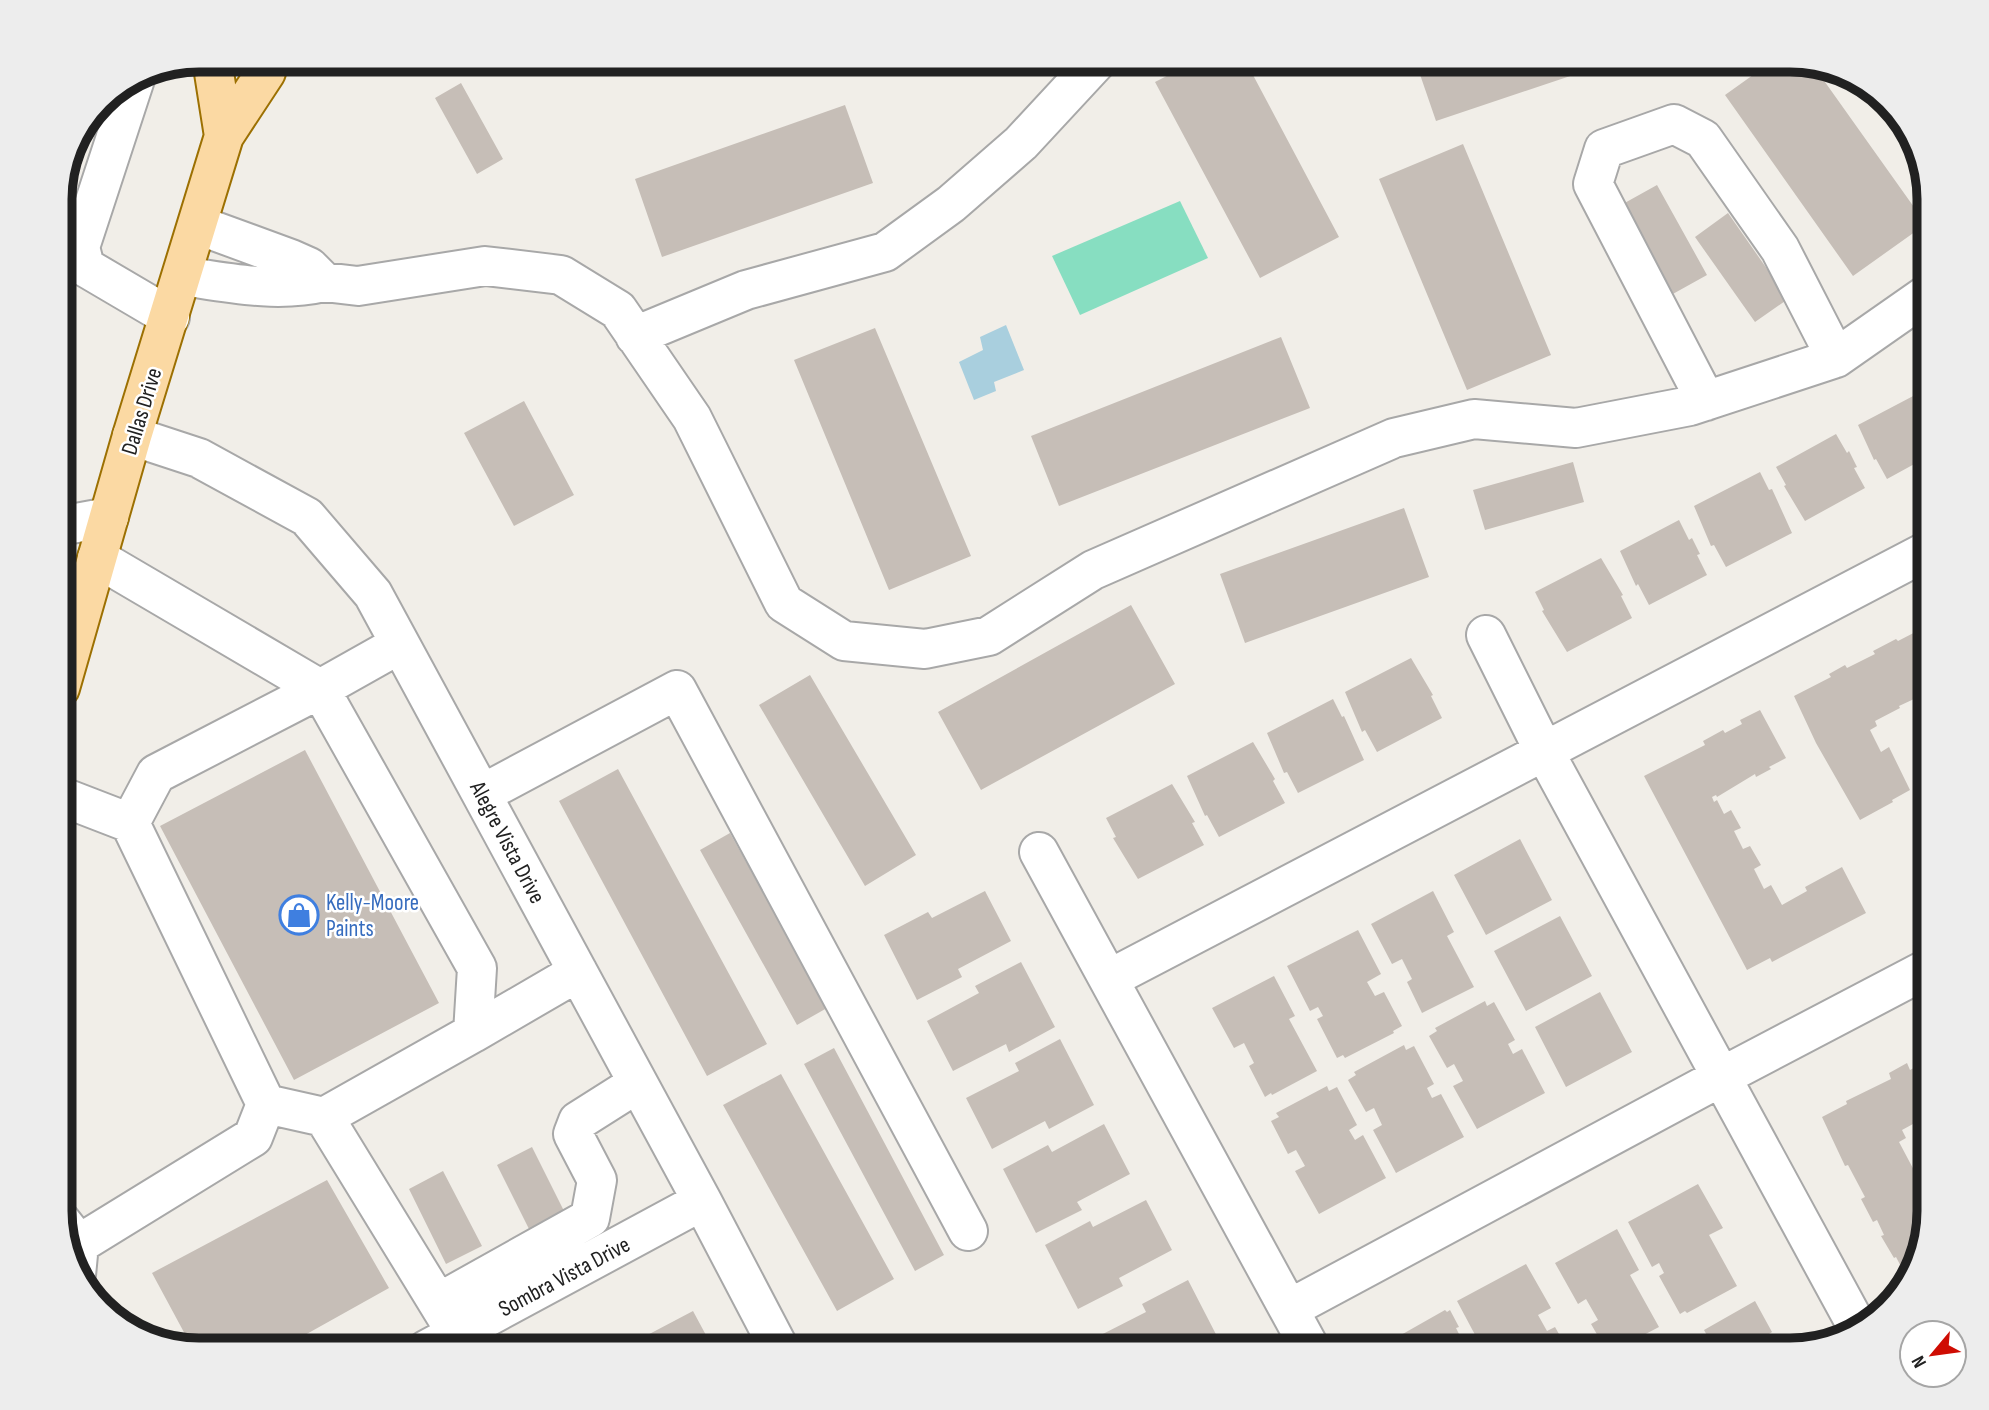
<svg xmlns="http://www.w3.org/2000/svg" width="1989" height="1410" font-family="'Sofia Sans Condensed',sans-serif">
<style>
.pitch{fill:#87dec1}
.water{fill:#a9cfde}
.building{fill:#c6beb7}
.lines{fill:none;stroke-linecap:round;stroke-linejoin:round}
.minor-casing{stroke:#a8a8a8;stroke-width:42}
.major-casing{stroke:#9c7002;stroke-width:42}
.minor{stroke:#fff;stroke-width:38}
.major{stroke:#fbd9a3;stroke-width:38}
.labels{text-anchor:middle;stroke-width:5;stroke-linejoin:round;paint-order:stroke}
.street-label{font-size:23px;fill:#212121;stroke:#fff}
.shop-label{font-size:23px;fill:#366cbe;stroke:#fff;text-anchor:start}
.rim{fill:none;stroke:#212121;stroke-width:9}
</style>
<rect width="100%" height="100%" fill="#f1eee8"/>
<path class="pitch" d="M 1180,201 L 1208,258 L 1080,315 L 1052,256 Z"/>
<path class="water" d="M 1006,325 L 1024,370 L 994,382 L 996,391 L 974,400 L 959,362 L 983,350 L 980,337 Z"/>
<path class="building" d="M 1198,60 L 1245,60 L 1339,237 L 1260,278 L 1155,82 Z
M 1415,60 L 1618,60 L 1436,121 Z
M 1774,60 L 1791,60 L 1815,68 L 1926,224 L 1853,276 L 1725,95 Z
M 461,83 L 503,159 L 477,174 L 435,98 Z
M 845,105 L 873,183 L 662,257 L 635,179 Z
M 1463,144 L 1551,355 L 1467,390 L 1379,179 Z
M 1657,185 L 1707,275 L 1671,295 L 1621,205 Z
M 1728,213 L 1788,299 L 1755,322 L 1695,237 Z
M 875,328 L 971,556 L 889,590 L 794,360 Z
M 1281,337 L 1310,408 L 1059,506 L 1031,436 Z
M 1917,394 L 1927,414 L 1929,413 L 1929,456 L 1887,479 L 1876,459 L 1874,460 L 1858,425 Z
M 524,401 L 574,495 L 514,526 L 464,433 Z
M 1836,434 L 1847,453 L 1849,451 L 1857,467 L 1854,468 L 1865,488 L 1805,521 L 1784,486 L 1786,485 L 1776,467 Z
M 1573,462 L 1584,502 L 1485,530 L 1473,490 Z
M 1760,472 L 1769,490 L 1772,489 L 1792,533 L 1726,567 L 1714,545 L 1711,546 L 1694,506 Z
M 1404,508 L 1429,577 L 1245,643 L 1220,574 Z
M 1679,520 L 1689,540 L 1692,538 L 1700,554 L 1697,555 L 1707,575 L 1649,605 L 1638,584 L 1636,586 L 1620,551 Z
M 1601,558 L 1623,595 L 1621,596 L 1632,618 L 1567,652 L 1542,611 L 1544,610 L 1535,592 Z
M 1131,605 L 1175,684 L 981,790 L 938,712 Z
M 1929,625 L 1929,692 L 1899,706 L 1900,708 L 1875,721 L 1877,726 L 1870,730 L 1881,752 L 1889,747 L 1910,790 L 1892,800 L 1893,802 L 1860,820 L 1816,743 L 1794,696 L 1831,677 L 1829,674 L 1845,665 L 1847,668 L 1875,654 L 1873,651 L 1896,639 L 1898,641 Z
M 1411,658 L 1433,695 L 1431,696 L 1442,718 L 1377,752 L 1365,730 L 1362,732 L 1345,692 Z
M 810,675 L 916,855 L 865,886 L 759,705 Z
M 1333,699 L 1342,717 L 1344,716 L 1364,760 L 1298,793 L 1287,772 L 1284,773 L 1267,733 Z
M 1760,710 L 1786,758 L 1769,767 L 1771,769 L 1756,777 L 1755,774 L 1717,797 L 1716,795 L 1712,797 L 1714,802 L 1717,800 L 1724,814 L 1731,810 L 1741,828 L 1734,831 L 1743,849 L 1750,846 L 1761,865 L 1754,869 L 1764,889 L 1771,885 L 1782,905 L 1807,891 L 1805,887 L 1842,867 L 1866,913 L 1772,962 L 1770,958 L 1747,970 L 1644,776 L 1705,745 L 1703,741 L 1723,730 L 1725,733 L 1742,724 L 1740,720 Z
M 1253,742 L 1275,779 L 1273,781 L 1285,803 L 1219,837 L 1207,815 L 1205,816 L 1187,776 Z
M 305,750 L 439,1003 L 294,1080 L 160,826 Z
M 618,769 L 767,1044 L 707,1076 L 559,801 Z
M 1172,784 L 1195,822 L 1192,823 L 1204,845 L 1138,879 L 1113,838 L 1116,837 L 1106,818 Z
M 730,833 L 827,1008 L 797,1025 L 700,850 Z
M 1520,839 L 1552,900 L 1486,935 L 1454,875 Z
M 985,891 L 1011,941 L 958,969 L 962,977 L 917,1000 L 884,935 L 928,912 L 932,918 Z
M 1433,891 L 1454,932 L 1447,936 L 1474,987 L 1422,1013 L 1407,982 L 1412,979 L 1402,959 L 1392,964 L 1371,924 Z
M 1560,916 L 1592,976 L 1526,1011 L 1494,951 Z
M 1358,930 L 1381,974 L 1367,982 L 1375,996 L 1384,992 L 1402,1026 L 1393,1031 L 1394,1033 L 1345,1058 L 1343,1055 L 1337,1058 L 1317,1019 L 1323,1016 L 1318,1007 L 1310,1011 L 1287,966 Z
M 1021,962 L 1055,1027 L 1009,1052 L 1006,1044 L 953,1071 L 927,1021 L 979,993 L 975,986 Z
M 1274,976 L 1295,1016 L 1289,1019 L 1317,1071 L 1272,1095 L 1271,1093 L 1265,1097 L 1249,1066 L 1254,1063 L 1244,1043 L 1234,1048 L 1212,1008 Z
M 1600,992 L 1632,1052 L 1566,1087 L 1535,1027 Z
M 1485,1001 L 1487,1006 L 1494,1002 L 1515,1040 L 1508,1044 L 1513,1054 L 1522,1049 L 1545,1093 L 1477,1129 L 1453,1086 L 1463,1081 L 1454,1064 L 1447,1068 L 1429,1036 L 1437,1031 L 1435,1028 Z
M 1060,1039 L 1094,1105 L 1049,1129 L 1045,1121 L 992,1149 L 966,1098 L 1019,1071 L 1015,1063 Z
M 1404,1045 L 1406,1050 L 1414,1046 L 1434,1084 L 1427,1088 L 1432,1098 L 1441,1094 L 1464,1137 L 1396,1173 L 1373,1130 L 1382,1125 L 1374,1108 L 1366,1112 L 1348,1080 L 1356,1075 L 1354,1072 Z
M 834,1048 L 944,1255 L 915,1271 L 804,1064 Z
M 1929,1060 L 1929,1127 L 1924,1118 L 1902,1130 L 1906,1138 L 1899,1142 L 1916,1174 L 1925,1169 L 1929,1178 L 1929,1189 L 1925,1192 L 1929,1199 L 1929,1212 L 1906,1283 L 1903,1278 L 1906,1276 L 1896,1257 L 1894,1258 L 1881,1236 L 1884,1235 L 1877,1220 L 1873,1222 L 1861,1199 L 1865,1197 L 1848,1165 L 1845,1166 L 1822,1117 L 1847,1104 L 1846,1101 L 1891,1079 L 1889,1073 L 1907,1063 L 1910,1070 Z
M 781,1074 L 894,1279 L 837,1311 L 723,1105 Z
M 1327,1086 L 1329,1091 L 1337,1087 L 1357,1125 L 1349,1130 L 1355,1140 L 1363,1135 L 1386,1178 L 1319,1214 L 1295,1171 L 1305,1166 L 1296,1150 L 1288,1154 L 1271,1121 L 1279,1117 L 1276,1113 Z
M 1104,1124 L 1130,1174 L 1077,1202 L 1082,1210 L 1036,1233 L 1003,1169 L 1048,1145 L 1052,1152 Z
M 532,1147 L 571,1225 L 536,1243 L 497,1165 Z
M 443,1171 L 482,1246 L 446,1264 L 409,1189 Z
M 327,1180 L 389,1288 L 278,1350 L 193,1349 L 152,1273 Z
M 1698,1184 L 1723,1228 L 1709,1235 L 1737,1286 L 1687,1313 L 1685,1311 L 1680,1314 L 1659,1276 L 1664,1273 L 1659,1263 L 1652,1267 L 1628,1222 Z
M 1146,1200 L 1172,1250 L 1119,1278 L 1123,1286 L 1078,1309 L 1045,1245 L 1090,1221 L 1093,1227 Z
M 1617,1229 L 1639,1270 L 1630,1275 L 1659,1327 L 1615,1350 L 1606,1350 L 1591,1324 L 1598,1320 L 1586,1299 L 1578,1304 L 1555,1263 Z
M 1526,1264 L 1551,1308 L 1538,1315 L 1547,1331 L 1555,1327 L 1568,1350 L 1493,1350 L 1488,1342 L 1481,1346 L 1457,1301 Z
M 1188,1280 L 1222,1346 L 1213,1350 L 1099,1350 L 1093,1339 L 1146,1312 L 1142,1304 Z
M 1755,1301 L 1772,1332 L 1766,1336 L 1774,1350 L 1715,1350 L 1704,1330 Z
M 1445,1310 L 1447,1312 L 1450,1310 L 1459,1327 L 1456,1328 L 1467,1350 L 1389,1350 L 1385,1344 Z
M 693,1311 L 714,1350 L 619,1350 Z
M 1683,1341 L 1688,1350 L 1659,1350 L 1674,1342 L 1676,1345 Z"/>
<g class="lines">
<g class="minor-casing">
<path id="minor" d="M 136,76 L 80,247 L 85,267 L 170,317
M 183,276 C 230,283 277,293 324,282 L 309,267 L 291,259 L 198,225
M 324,282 L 358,286 L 485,266 L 561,275 L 618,310 L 692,418 L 784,603 L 844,641 L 925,649 L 989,636 L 1093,570 L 1394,438 L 1474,419 L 1576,428 L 1690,406 L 1836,358 L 1929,293
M 635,336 L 746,290 L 885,252 L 951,204 L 1021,143 L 1098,60
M 1706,401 L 1593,184 L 1604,149 L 1674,124 L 1703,139 L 1780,249 L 1836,358
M 132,436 L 199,458 L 307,517 L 373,594 L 702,1201 L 780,1350
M 60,526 L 109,517
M 97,558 L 320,689 L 400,644
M 1486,635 L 1544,751 L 1859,1330
M 482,794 L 677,690 L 968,1231
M 60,796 L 130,823 L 266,1104 L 324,1117 L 457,1334
M 130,823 L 156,774 L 320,689 L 477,968 L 473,1033 L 324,1117
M 1039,852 L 1311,1350
M 1109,979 L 1929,550
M 473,1033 L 578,972
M 60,1220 L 79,1244 L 76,1275
M 79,1244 L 253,1137 L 266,1104
M 438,1303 L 590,1218 L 597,1180 L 573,1134 L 578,1121 L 638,1083
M 1289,1309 L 1721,1077 L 1921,972
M 426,1350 L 702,1201"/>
</g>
<g class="major-casing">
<path id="major" d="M 212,60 L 224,136
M 60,688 L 132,436 L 224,136 L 266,72 L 269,60"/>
</g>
<use href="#minor" class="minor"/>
<use href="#major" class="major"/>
</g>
<defs>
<g id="shop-ring" transform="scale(2.0125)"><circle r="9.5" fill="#fff" stroke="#3f7fe0" stroke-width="1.5"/><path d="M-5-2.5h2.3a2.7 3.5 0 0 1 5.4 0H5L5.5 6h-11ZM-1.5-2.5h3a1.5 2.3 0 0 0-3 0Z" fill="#3f7fe0"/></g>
</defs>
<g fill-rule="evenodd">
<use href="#shop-ring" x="299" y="915"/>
</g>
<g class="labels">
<g class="street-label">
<text transform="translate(141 411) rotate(-73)" y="8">Dallas Drive</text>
<text transform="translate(508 842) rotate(62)" y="8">Alegre Vista Drive</text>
<text transform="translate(564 1276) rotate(-28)" y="8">Sombra Vista Drive</text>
</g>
<g class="shop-label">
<text x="326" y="910">Kelly-Moore<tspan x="326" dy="26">Paints</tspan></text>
</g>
</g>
<path d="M0 0H1989V1410H0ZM199 72H1790A127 127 0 0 1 1917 199V1211A127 127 0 0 1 1790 1338H199A127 127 0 0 1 72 1211V199A127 127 0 0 1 199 72Z" fill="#ededed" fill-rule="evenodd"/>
<path class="rim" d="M199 72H1790A127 127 0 0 1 1917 199V1211A127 127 0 0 1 1790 1338H199A127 127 0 0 1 72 1211V199A127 127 0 0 1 199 72Z"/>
<g transform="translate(1933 1354) rotate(241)"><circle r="33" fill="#ffffff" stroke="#a6a6a6" stroke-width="2"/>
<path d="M0-5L12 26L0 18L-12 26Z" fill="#cf0c03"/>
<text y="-10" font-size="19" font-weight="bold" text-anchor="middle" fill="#212121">N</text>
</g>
</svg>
